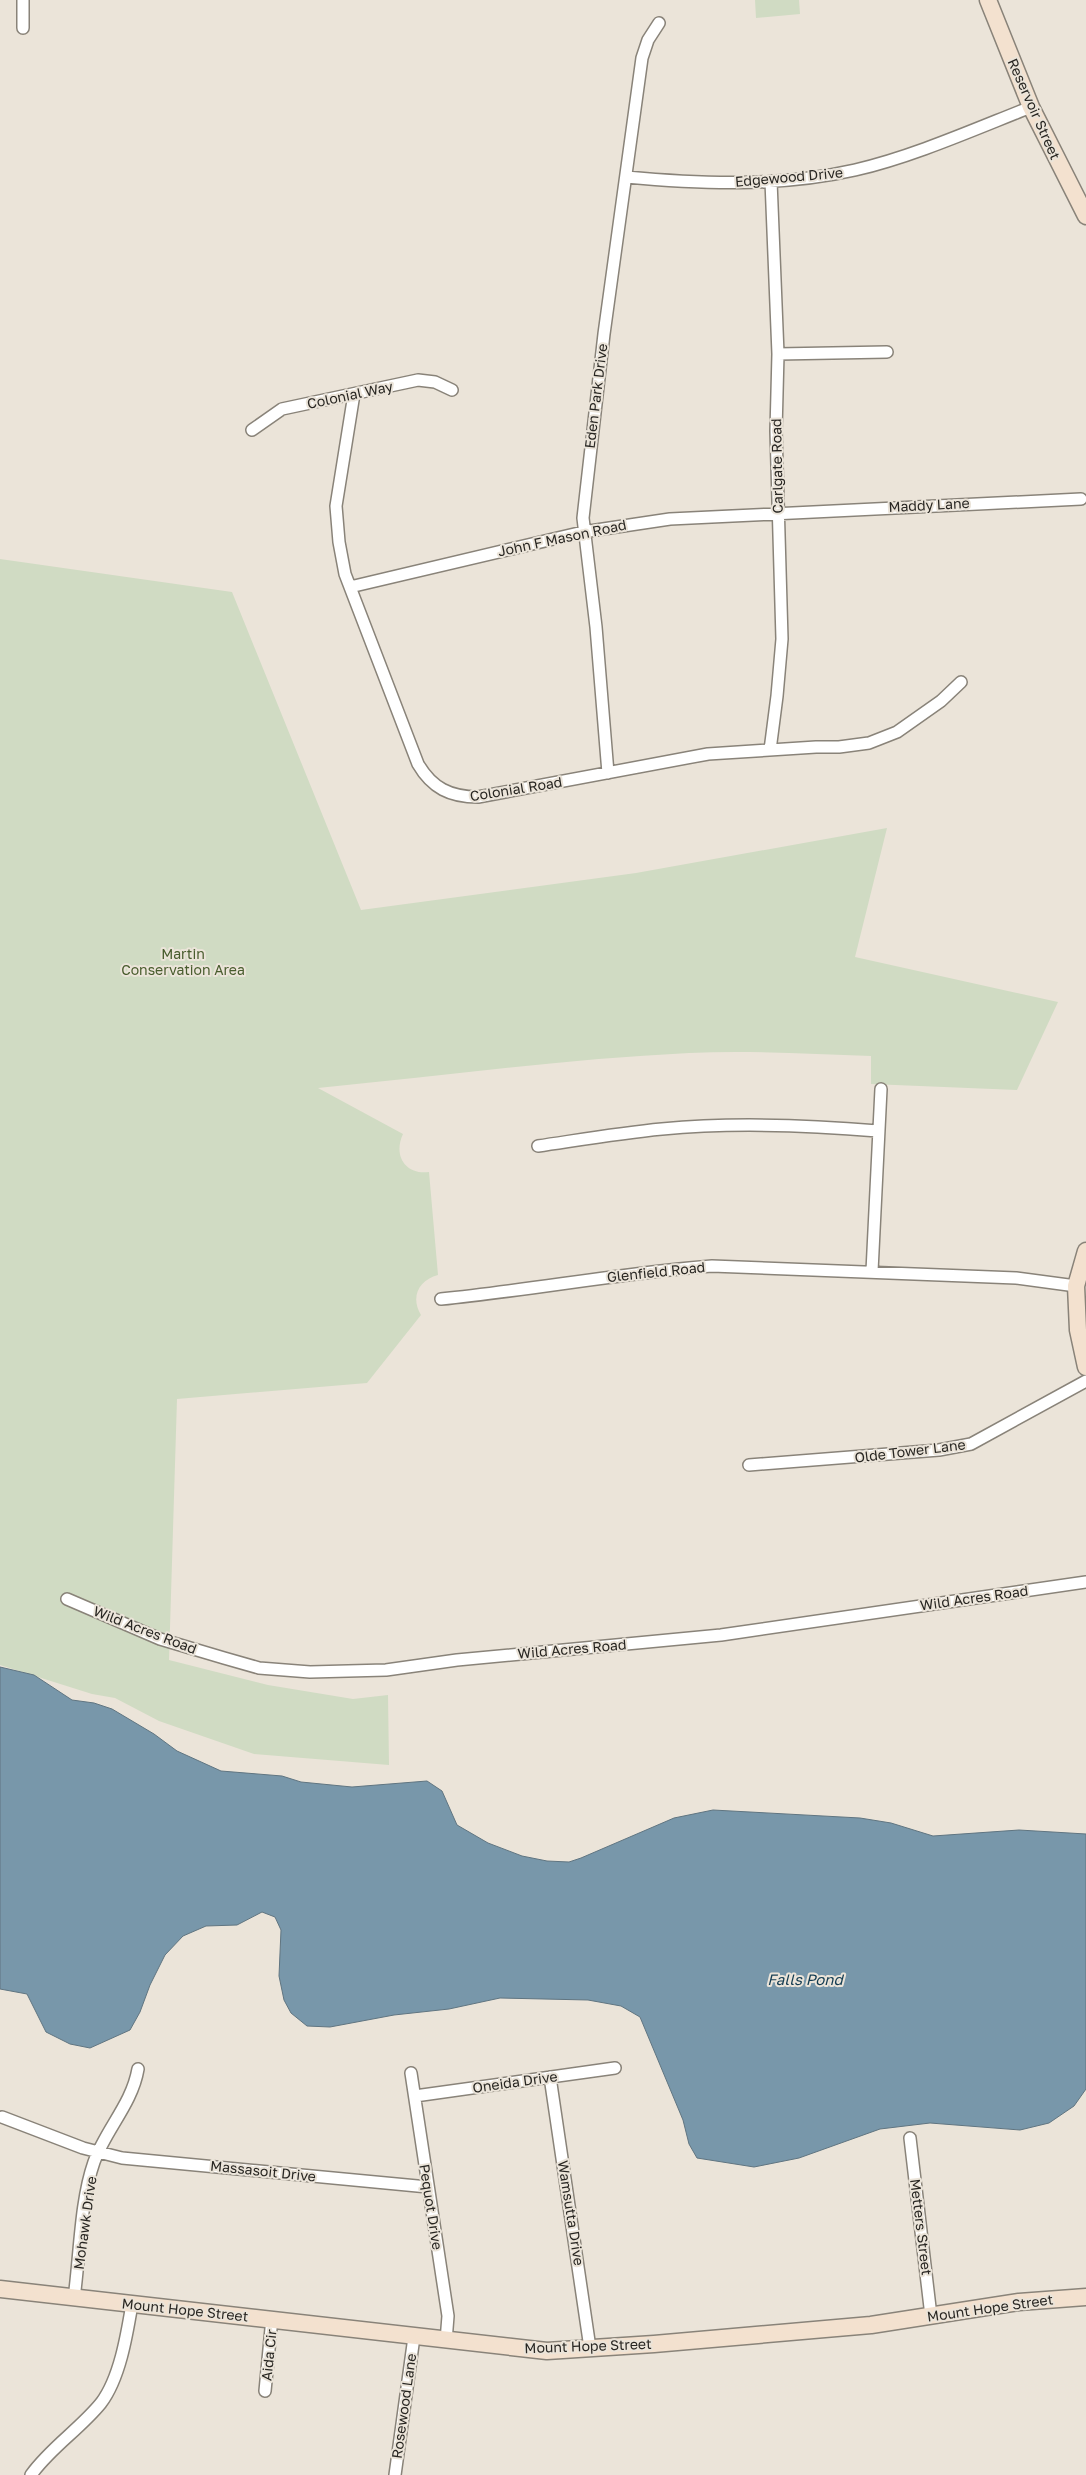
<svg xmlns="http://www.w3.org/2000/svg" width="1086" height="2475" font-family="'Golos Text',sans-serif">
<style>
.green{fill:#d0dbc3}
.water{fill:#7897aa;stroke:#607581}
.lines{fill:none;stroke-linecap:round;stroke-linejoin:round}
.street-casing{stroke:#898379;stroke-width:14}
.secondary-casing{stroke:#898379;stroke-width:19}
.street{stroke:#fff;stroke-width:11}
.secondary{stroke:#f3e1cf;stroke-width:16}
.labels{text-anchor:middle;stroke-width:4;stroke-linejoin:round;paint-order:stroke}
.street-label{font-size:14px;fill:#282622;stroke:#ebe4d9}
.park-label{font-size:14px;fill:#485c2d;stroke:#ebe4d9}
.water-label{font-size:15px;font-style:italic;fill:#123b51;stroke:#ebe4d9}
</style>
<rect width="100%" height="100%" fill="#ebe4d9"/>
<path class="green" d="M 755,0 L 799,0 L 800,14 L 756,18 Z
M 0,559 L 232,592 L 361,910 L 636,873 L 887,828 L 855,957 L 1058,1002 L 1017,1090 L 871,1084 L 871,1056 C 811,1054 749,1050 689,1053 C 565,1059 441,1076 318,1088 L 403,1134 C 393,1155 405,1175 429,1172 L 438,1275 C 419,1280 410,1297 421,1315 L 367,1383 L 177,1399 L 169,1660 L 268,1685 L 353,1699 L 388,1695 L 389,1765 L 254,1754 L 159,1721 L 115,1698 L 92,1694 L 0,1665 Z"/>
<path class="water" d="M 0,1667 L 34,1675 L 72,1700 L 94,1703 L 112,1709 L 154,1734 L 177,1751 L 221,1771 L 282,1776 L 301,1782 L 352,1787 L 427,1781 L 442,1791 L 457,1825 L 488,1843 L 522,1856 L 547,1861 L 569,1862 L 581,1858 L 674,1818 L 713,1810 L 860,1818 L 891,1823 L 933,1836 L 1019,1830 L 1086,1834 L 1086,2089 L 1074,2106 L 1049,2123 L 1020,2130 L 930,2123 L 880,2129 L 799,2158 L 754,2167 L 697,2158 L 689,2144 L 683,2120 L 640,2017 L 621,2006 L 588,2000 L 500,1998 L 449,2009 L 394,2015 L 330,2027 L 307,2026 L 291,2013 L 284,2000 L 279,1976 L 281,1930 L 275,1917 L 262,1912 L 237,1925 L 206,1926 L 183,1936 L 165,1955 L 150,1985 L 140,2012 L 130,2030 L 90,2048 L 70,2044 L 46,2032 L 27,1994 L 0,1989 Z"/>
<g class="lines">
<g class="street-casing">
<path id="street" d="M 23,0 L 23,28
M 626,177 C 702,184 780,187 855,170 C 912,157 975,129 1031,107
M 778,354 L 887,352
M 354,394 L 336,506 L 339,542 L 345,574 L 418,764 C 432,788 450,797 478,797 L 708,754 L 816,747 L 839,747 L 869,743 L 897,732 L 941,701 L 961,682
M 252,430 L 282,409 L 418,380 L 435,382 L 452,390
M 350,587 L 583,532 L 670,519 L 1081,499
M 770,750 L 777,696 L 782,639 L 776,431 L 778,354 L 771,181
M 608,773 L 596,627 L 583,518 L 604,334 L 642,58 L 648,40 L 659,23
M 538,1146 C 579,1140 620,1133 662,1129 C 733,1122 807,1125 878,1131
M 872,1271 L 881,1089
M 441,1299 C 532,1290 621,1273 712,1266 L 1016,1278 L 1076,1286
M 749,1465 L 939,1450 L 971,1444 L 1086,1381
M 67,1599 L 160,1639 L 224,1658 L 259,1668 L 310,1672 L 386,1670 L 457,1660 L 721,1635 L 1086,1582
M 411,2073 L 448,2316 L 446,2341
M 550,2077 L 590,2348
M 415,2096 L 615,2068
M 2,2117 L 83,2148 L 122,2158 L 428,2187
M 910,2138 L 931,2316
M 74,2298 C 80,2255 80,2202 94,2162 C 106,2129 132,2104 138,2069
M 265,2391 L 272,2318
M 31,2475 C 50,2448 80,2429 101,2403 C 120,2378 127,2334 132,2304
M 395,2475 L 414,2337"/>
</g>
<g class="secondary-casing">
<path id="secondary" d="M 988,0 L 1031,107 L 1086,216
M 1086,1251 L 1076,1286 L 1078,1330 L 1086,1367
M 0,2289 L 547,2351 L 654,2344 L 871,2325 L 1019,2302 L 1086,2297"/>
</g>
<use href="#street" class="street"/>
<use href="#secondary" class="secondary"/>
</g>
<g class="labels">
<g class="street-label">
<text transform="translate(1034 109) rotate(66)" y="5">Reservoir Street</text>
<text transform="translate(789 177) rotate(-5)" y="5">Edgewood Drive</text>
<text transform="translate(350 395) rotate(-12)" y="5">Colonial Way</text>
<text transform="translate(596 396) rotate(-83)" y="5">Eden Park Drive</text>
<text transform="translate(777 466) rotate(-91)" y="5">Carlgate Road</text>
<text transform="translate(929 505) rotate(-3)" y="5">Maddy Lane</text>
<text transform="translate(562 538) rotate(-12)" y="5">John F Mason Road</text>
<text transform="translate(516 789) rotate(-9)" y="5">Colonial Road</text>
<text transform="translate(656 1272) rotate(-6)" y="5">Glenfield Road</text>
<text transform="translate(910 1451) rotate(-7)" y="5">Olde Tower Lane</text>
<text transform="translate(974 1598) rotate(-8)" y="5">Wild Acres Road</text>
<text transform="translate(145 1630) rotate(21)" y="5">Wild Acres Road</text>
<text transform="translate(572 1649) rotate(-5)" y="5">Wild Acres Road</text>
<text transform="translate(515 2082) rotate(-8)" y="5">Oneida Drive</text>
<text transform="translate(263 2171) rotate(6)" y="5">Massasoit Drive</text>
<text transform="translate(431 2207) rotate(81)" y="5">Pequot Drive</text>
<text transform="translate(571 2213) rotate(81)" y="5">Wamsutta Drive</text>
<text transform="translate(85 2223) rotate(-82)" y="5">Mohawk Drive</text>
<text transform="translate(921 2227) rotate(83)" y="5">Metters Street</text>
<text transform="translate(990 2308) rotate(-8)" y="5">Mount Hope Street</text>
<text transform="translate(185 2310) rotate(6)" y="5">Mount Hope Street</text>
<text transform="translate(588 2346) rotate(-2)" y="5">Mount Hope Street</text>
<text transform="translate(269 2355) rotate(-84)" y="5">Aida Cir</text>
<text transform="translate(404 2406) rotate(-82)" y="5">Rosewood Lane</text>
</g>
<g class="park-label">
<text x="183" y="959">Martin<tspan x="183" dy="16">Conservation Area</tspan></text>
</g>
<g class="water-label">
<text x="805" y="1985">Falls Pond</text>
</g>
</g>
</svg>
